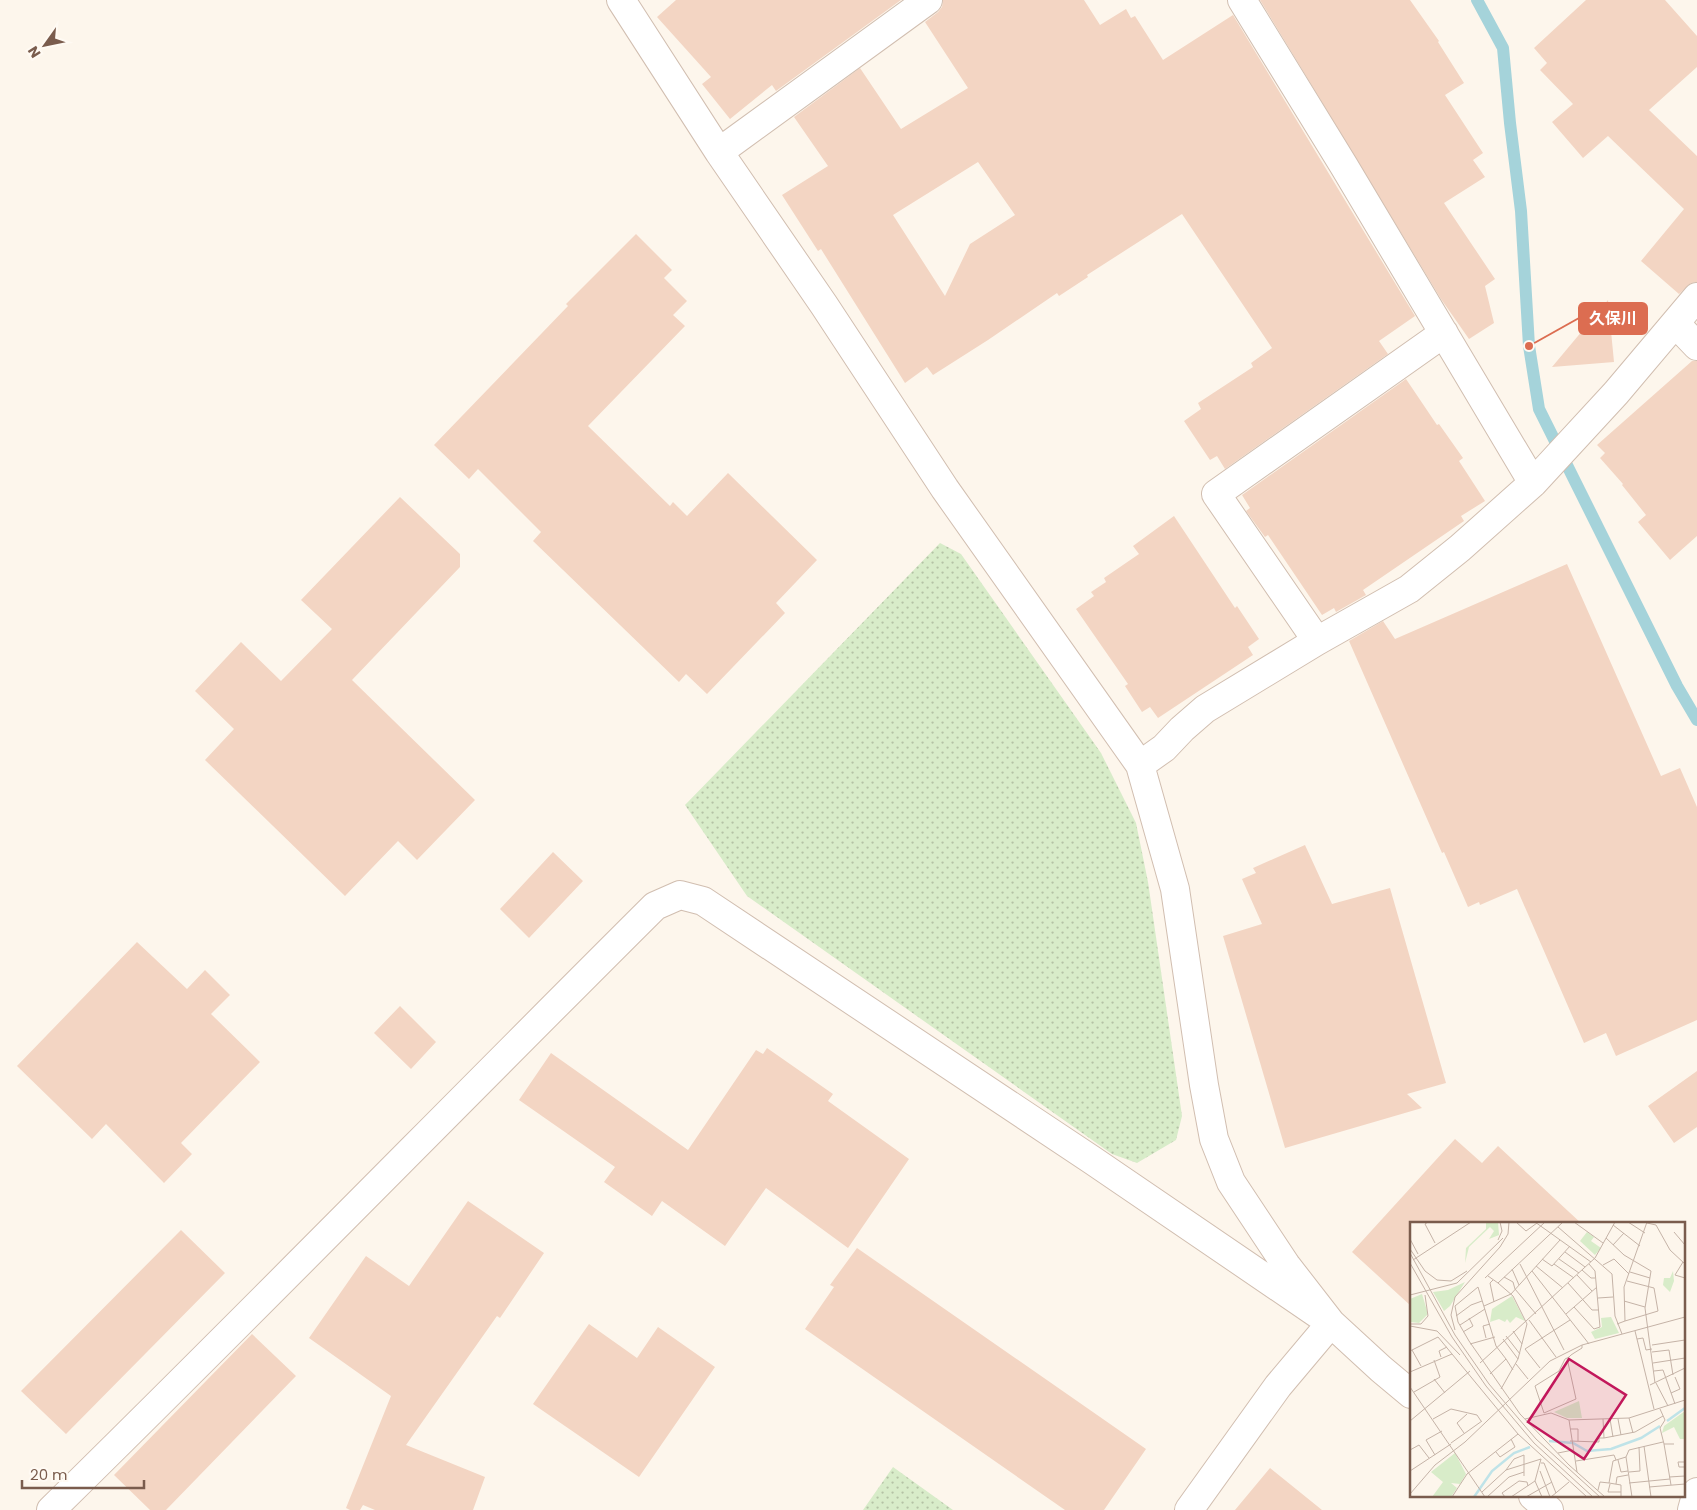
<svg xmlns="http://www.w3.org/2000/svg" width="1697" height="1510" font-family="Poppins,'Noto Sans JP',sans-serif">
<style>
.grass{fill:url(#grass-dots)}
.lines{fill:none;stroke-linecap:round;stroke-linejoin:round}
.stream{stroke:#a5d3da;stroke-width:12}
.building{fill:#f3d5c3;fill-rule:evenodd}
.minor-casing{stroke:#d1beb0;stroke-width:30}
.minor{stroke:#fff;stroke-width:28}
.inset-river{fill:none;stroke:#bfe3e8;stroke-width:2.5}
.inset-road{fill:none;stroke:#c5b3a7;stroke-width:1}
.view{fill:#c2185b;fill-opacity:0.15;stroke:#c2185b;stroke-width:2.5}
.inset-edge{fill:none;stroke:#7a5c4d;stroke-width:2.5}
.leader{fill:none;stroke:#dc6d51;stroke-width:2}
.callout-dot{fill:#dc6d51;stroke:#fffaf3;stroke-width:2}
.callout{fill:#dc6d51;stroke:#dc6d51;stroke-width:2}
.callout-label{font-size:16px;text-anchor:middle;font-weight:bold;fill:#fff}
</style>
<defs>
<pattern id="grass-dots" width="8" height="8" patternUnits="userSpaceOnUse" patternTransform="scale(1.25)"><rect width="8" height="8" fill="#d8ecc9"/><path d="M2 2h.1M6 6h.1" fill="none" stroke="#b4c2a5" stroke-width="1.8" stroke-linecap="round"/></pattern>
</defs>
<rect width="100%" height="100%" fill="#fdf6ec"/>
<path class="grass" d="M 940,543 L 961,554 L 1101,753 L 1136,823 L 1148,882 L 1182,1116 L 1176,1140 L 1137,1163 L 1112,1154 L 747,896 L 685,805 Z
M 893,1467 L 953,1510 L 863,1510 Z"/>
<g class="lines">
<path class="stream" d="M 1477,0 L 1503,48 L 1510,123 L 1521,211 L 1529,346 L 1539,409 L 1677,686 L 1697,720"/>
</g>
<path class="building" d="M 676,0 L 901,0 L 776,91 L 772,85 L 730,119 L 702,84 L 711,77 L 657,17 Z
M 943,0 L 1084,0 L 1100,25 L 1126,9 L 1131,18 L 1135,16 L 1163,60 L 1233,15 L 1415,316 L 1379,341 L 1388,354 L 1225,469 L 1217,456 L 1210,460 L 1184,421 L 1201,409 L 1198,403 L 1253,367 L 1251,363 L 1272,348 L 1182,214 L 1087,275 L 1088,277 L 1059,296 L 1057,293 L 988,340 L 933,375 L 927,367 L 905,383 L 821,249 L 818,251 L 782,195 L 828,166 L 794,117 L 860,68 L 901,129 L 968,88 L 925,22 L 938,12 L 942,7 ZM 978,162 L 1015,215 L 970,244 L 945,296 L 893,215 Z
M 1260,0 L 1410,0 L 1439,41 L 1438,42 L 1464,83 L 1445,95 L 1483,153 L 1473,160 L 1485,177 L 1444,203 L 1495,279 L 1485,286 L 1494,323 L 1469,339 L 1441,299 Z
M 1586,0 L 1665,0 L 1697,36 L 1697,67 L 1649,110 L 1697,156 L 1697,282 L 1691,283 L 1679,294 L 1641,261 L 1684,209 L 1608,136 L 1583,158 L 1552,122 L 1573,104 L 1540,70 L 1547,63 L 1534,48 Z
M 636,234 L 672,270 L 664,278 L 687,301 L 673,315 L 685,326 L 588,426 L 670,506 L 673,502 L 687,516 L 728,473 L 817,560 L 776,603 L 785,613 L 707,694 L 686,674 L 679,682 L 533,541 L 541,532 L 478,469 L 469,479 L 434,445 L 568,306 L 566,304 Z
M 1608,300 L 1614,362 L 1552,367 Z
M 1692,361 L 1697,361 L 1697,536 L 1670,560 L 1638,522 L 1646,515 L 1622,485 L 1623,484 L 1600,458 L 1605,453 L 1597,445 Z
M 1406,379 L 1437,425 L 1439,424 L 1463,458 L 1459,461 L 1485,501 L 1461,516 L 1464,521 L 1363,590 L 1366,595 L 1336,612 L 1334,608 L 1322,615 L 1268,535 L 1265,537 L 1246,511 L 1250,508 L 1242,495 Z
M 400,497 L 460,554 L 460,567 L 352,680 L 475,800 L 417,860 L 398,841 L 345,896 L 205,760 L 234,729 L 195,691 L 241,642 L 281,681 L 332,629 L 301,600 Z
M 1174,516 L 1235,608 L 1237,606 L 1259,639 L 1248,647 L 1253,655 L 1158,718 L 1150,707 L 1142,712 L 1125,686 L 1128,684 L 1076,609 L 1094,596 L 1091,592 L 1106,582 L 1104,578 L 1139,554 L 1133,546 Z
M 1567,564 L 1661,776 L 1680,768 L 1697,807 L 1697,1020 L 1616,1056 L 1606,1033 L 1584,1043 L 1517,889 L 1480,905 L 1479,902 L 1468,907 L 1444,852 L 1442,853 L 1349,641 L 1383,621 L 1395,639 Z
M 1305,845 L 1332,904 L 1390,888 L 1446,1083 L 1407,1094 L 1422,1108 L 1285,1148 L 1223,936 L 1262,924 L 1242,879 L 1256,873 L 1253,868 Z
M 553,852 L 583,881 L 529,938 L 500,909 Z
M 137,942 L 187,989 L 205,970 L 230,995 L 211,1014 L 260,1062 L 181,1143 L 192,1154 L 164,1183 L 106,1124 L 92,1139 L 17,1066 Z
M 400,1006 L 436,1042 L 411,1069 L 374,1033 Z
M 767,1048 L 833,1094 L 828,1101 L 909,1159 L 848,1248 L 766,1188 L 725,1246 L 662,1201 L 652,1216 L 604,1182 L 615,1167 L 519,1100 L 551,1053 L 688,1150 L 756,1050 L 763,1054 Z
M 1697,1071 L 1697,1127 L 1674,1143 L 1648,1106 Z
M 1455,1139 L 1482,1163 L 1498,1146 L 1582,1224 L 1411,1224 L 1411,1306 L 1352,1252 Z
M 468,1201 L 544,1253 L 500,1318 L 497,1316 L 406,1445 L 485,1477 L 473,1510 L 375,1510 L 363,1505 L 360,1510 L 350,1510 L 346,1508 L 391,1396 L 309,1338 L 366,1256 L 409,1286 Z
M 181,1230 L 225,1273 L 66,1434 L 21,1391 Z
M 857,1248 L 1146,1449 L 1104,1510 L 1065,1510 L 805,1329 L 834,1287 L 830,1285 Z
M 589,1324 L 637,1358 L 658,1327 L 715,1367 L 639,1477 L 533,1404 Z
M 252,1334 L 296,1376 L 166,1510 L 150,1510 L 114,1475 Z
M 1270,1468 L 1322,1510 L 1235,1510 Z"/>
<g class="lines">
<g class="minor-casing">
<path id="minor" d="M 621,0 L 719,152 L 824,305 L 945,489 L 1140,765 L 1175,889 L 1204,1085 L 1214,1139 L 1231,1182 L 1286,1265 L 1331,1323 L 1381,1369 L 1411,1394
M 1242,0 L 1344,166 L 1533,483
M 719,152 L 928,0
M 1676,324 L 1697,346
M 1317,641 L 1216,494 L 1444,333
M 1140,765 L 1164,748 L 1182,729 L 1205,709 L 1317,641 L 1409,589 L 1460,548 L 1533,483 L 1616,393 L 1697,297
M 1533,1496 L 1549,1510
M 51,1510 C 254,1311 453,1107 655,906 L 680,895 L 703,901 L 1092,1160 L 1331,1323 L 1278,1386 L 1189,1510
M 1692,1510 L 1697,1492"/>
</g>
<use href="#minor" class="minor"/>
</g>
<g transform="translate(1410 1222)">
<rect width="275" height="275" fill="#fdf6ec"/>
<path d="M 76,0 L 88,0 L 89,13 L 79,17 L 84,9 L 80,5 L 59,25 L 55,41 L 56,26 L 76,7 ZM 177,10 L 184,15 L 181,19 L 191,26 L 185,33 L 170,19 ZM 201,95 L 209,111 L 185,117 L 181,110 L 192,105 L 191,96 ZM 169,179 L 172,196 L 157,196 L 144,190 Z" fill="#d8ecc9"/>
<path d="M 263,49 L 264,59 L 260,70 L 253,63 L 254,56 L 260,56 ZM 55,60 L 40,84 L 34,89 L 23,70 L 38,68 ZM 12,72 L 18,92 L 9,101 L 0,100 L 0,77 ZM 102,74 L 115,99 L 106,95 L 100,101 L 97,97 L 95,100 L 89,97 L 80,100 L 82,87 ZM 275,189 L 275,217 L 270,217 L 264,205 L 252,211 L 254,204 ZM 45,231 L 56,252 L 50,262 L 41,261 L 47,266 L 41,275 L 22,275 L 33,260 L 21,250 Z" fill="#d8ecc9"/>
<path class="inset-river" d="M 257,199 L 275,186M 139,219 L 163,221 L 177,229 L 201,227 L 231,216 L 250,204M 64,275 L 82,249 L 104,231 L 120,225"/>
<path class="inset-road" d="M 18,0 L 15,2 L 25,21M 106,0 L 116,9 L 127,1M 125,0 L 181,40M 164,0 L 193,21M 218,0 L 235,11M 237,1 L 246,3 L 260,28 L 275,42M 203,3 L 230,24M 148,5 L 202,52 L 205,94 L 212,112M 264,10 L 275,23M 196,16 L 214,33 L 241,49 L 235,86 L 245,161M 0,17 L 8,32M 88,18 L 92,9 L 90,0M 203,23 L 214,11M 0,27 L 15,49 L 27,58 L 41,59 L 57,49M 155,30 L 175,45M 0,31 L 45,113 L 79,162 L 126,217 L 190,275M 132,37 L 142,44 L 160,24M 149,37 L 169,51M 3,38 L 61,0M 273,40 L 265,53 L 275,56M 0,41 L 42,115 L 76,164 L 124,221 L 183,275M 110,42 L 154,128M 144,42 L 164,56M 193,43 L 204,37 L 219,52M 126,44 L 153,66M 102,47 L 109,63M 172,48 L 181,56 L 185,56M 122,49 L 179,122M 220,50 L 240,56M 167,53 L 182,69M 78,54 L 88,61 L 153,0M 94,55 L 103,60 L 105,67M 75,56 L 135,0M 83,58 L 80,61 L 84,80M 88,61 L 103,74 L 117,102 L 108,137 L 91,167M 158,61 L 182,88 L 189,88M 105,67 L 126,92M 101,72 L 150,18M 0,73 L 47,61 L 93,16M 188,76 L 203,75M 214,79 L 235,85M 74,84 L 101,72M 164,85 L 184,107 L 190,105 L 185,49 L 179,42M 156,92 L 187,65M 46,94 L 61,83 L 72,79M 119,98 L 146,135M 215,99 L 248,89 L 244,66 L 217,59M 1,102 L 11,102 L 18,94 L 15,73M 207,102 L 215,99 L 214,65 L 237,0M 50,103 L 75,87M 0,104 L 27,109 L 50,133M 45,108 L 41,93 L 45,75 L 90,25 L 98,12 L 99,0M 103,109 L 112,122M 225,109 L 244,187M 53,110 L 63,104 L 59,96M 96,114 L 110,132M 76,116 L 73,104 L 80,102M 93,117 L 108,137M 227,117 L 233,116 L 236,128 L 242,127M 60,122 L 85,115M 242,123 L 275,118M 115,127 L 160,98M 115,127 L 130,146M 2,128 L 11,144M 0,129 L 28,115 L 108,212 L 177,275M 242,130 L 259,128 L 263,153M 31,135 L 29,129 L 37,125M 157,136 L 166,177 L 134,191 L 125,164 L 149,149 L 155,137 L 159,135 L 161,133 L 164,131 L 172,126 L 172,123M 96,137 L 86,124 L 68,65 L 45,84 L 48,100 L 59,119 L 110,192 L 159,243 L 195,275M 70,141 L 185,36 L 205,0M 243,141 L 275,136M 106,142 L 118,157M 244,149 L 253,148 L 265,182M 0,150 L 42,132M 80,152 L 96,137 L 103,148M 24,157 L 35,171M 246,161 L 258,184M 240,163 L 275,146M 0,165 L 75,275M 4,170 L 30,155 L 24,138M 261,171 L 270,167 L 265,155M 250,187 L 255,198 L 250,206 L 254,222 L 264,222M 219,196 L 223,211M 23,197 L 41,187 L 67,193 L 71,199M 115,197 L 141,191 L 159,198 L 219,196 L 275,178M 193,197 L 194,216 L 225,210 L 253,194M 200,197 L 203,215M 208,197 L 211,213M 159,198 L 167,250M 0,199 L 60,149M 160,207 L 168,207 L 168,219M 54,211 L 47,201 L 57,192M 160,219 L 189,220 L 189,216 L 194,216M 41,221 L 72,199M 254,222 L 260,257M 234,224 L 241,275M 0,228 L 9,223 L 19,236M 86,230 L 90,235 L 105,225 L 101,217M 148,231 L 163,228M 25,233 L 16,218 L 32,209M 216,235 L 219,228 L 253,220M 208,238 L 211,250 L 218,249M 166,239 L 204,233 L 206,238M 275,240 L 268,240 L 269,245 L 275,245M 131,241 L 134,241 L 146,271M 96,248 L 104,237 L 114,233 L 114,254M 0,249 L 41,222M 130,249 L 140,275M 219,250 L 230,249 L 229,225M 259,255 L 275,254M 125,259 L 132,275M 219,261 L 260,257 L 261,263M 200,262 L 198,270 L 211,270M 206,262 L 207,255 L 218,253M 239,265 L 275,262M 188,268 L 190,260 L 199,261M 72,270 L 96,248 L 131,237M 0,272 L 25,243 L 55,220 L 140,139 L 172,123 L 275,95M 42,275 L 57,252 L 108,212M 77,275 L 99,255 L 114,250M 95,275 L 92,271 L 109,259 L 117,260 L 118,264M 101,275 L 125,259 L 131,237M 116,275 L 142,260M 141,275 L 159,260M 211,275 L 211,263 L 199,261 L 203,239 L 216,235 L 222,275"/>
<path class="view" d="M 159,137 L 216,173 L 174,237 L 118,200 Z"/>
<rect width="275" height="275" class="inset-edge"/>
</g>
<path class="leader" d="M1529 346L1579 318"/>
<circle class="callout-dot" cx="1529" cy="346" r="5"/>
<rect class="callout" x="1579" y="303" width="68" height="31" rx="5"/>
<g class="callout-label">
<text x="1613" y="324">久保川</text>
</g>
<g transform="translate(45 45) rotate(237)" stroke="#fffaf3" stroke-width="4" paint-order="stroke">
<path d="M0-4L9 19L0 12L-9 19Z" fill="#7a5c4d"/>
<text y="-8" font-size="14" font-weight="bold" text-anchor="middle" fill="#7a5c4d">N</text>
</g>
<path d="M22 1480v8h122v-8" fill="none" stroke="#7a5c4d" stroke-width="2.5"/>
<text x="30" y="1480" font-size="15" fill="#7a5c4d" stroke="#fffaf3" stroke-width="4" paint-order="stroke">20 m</text>
</svg>
